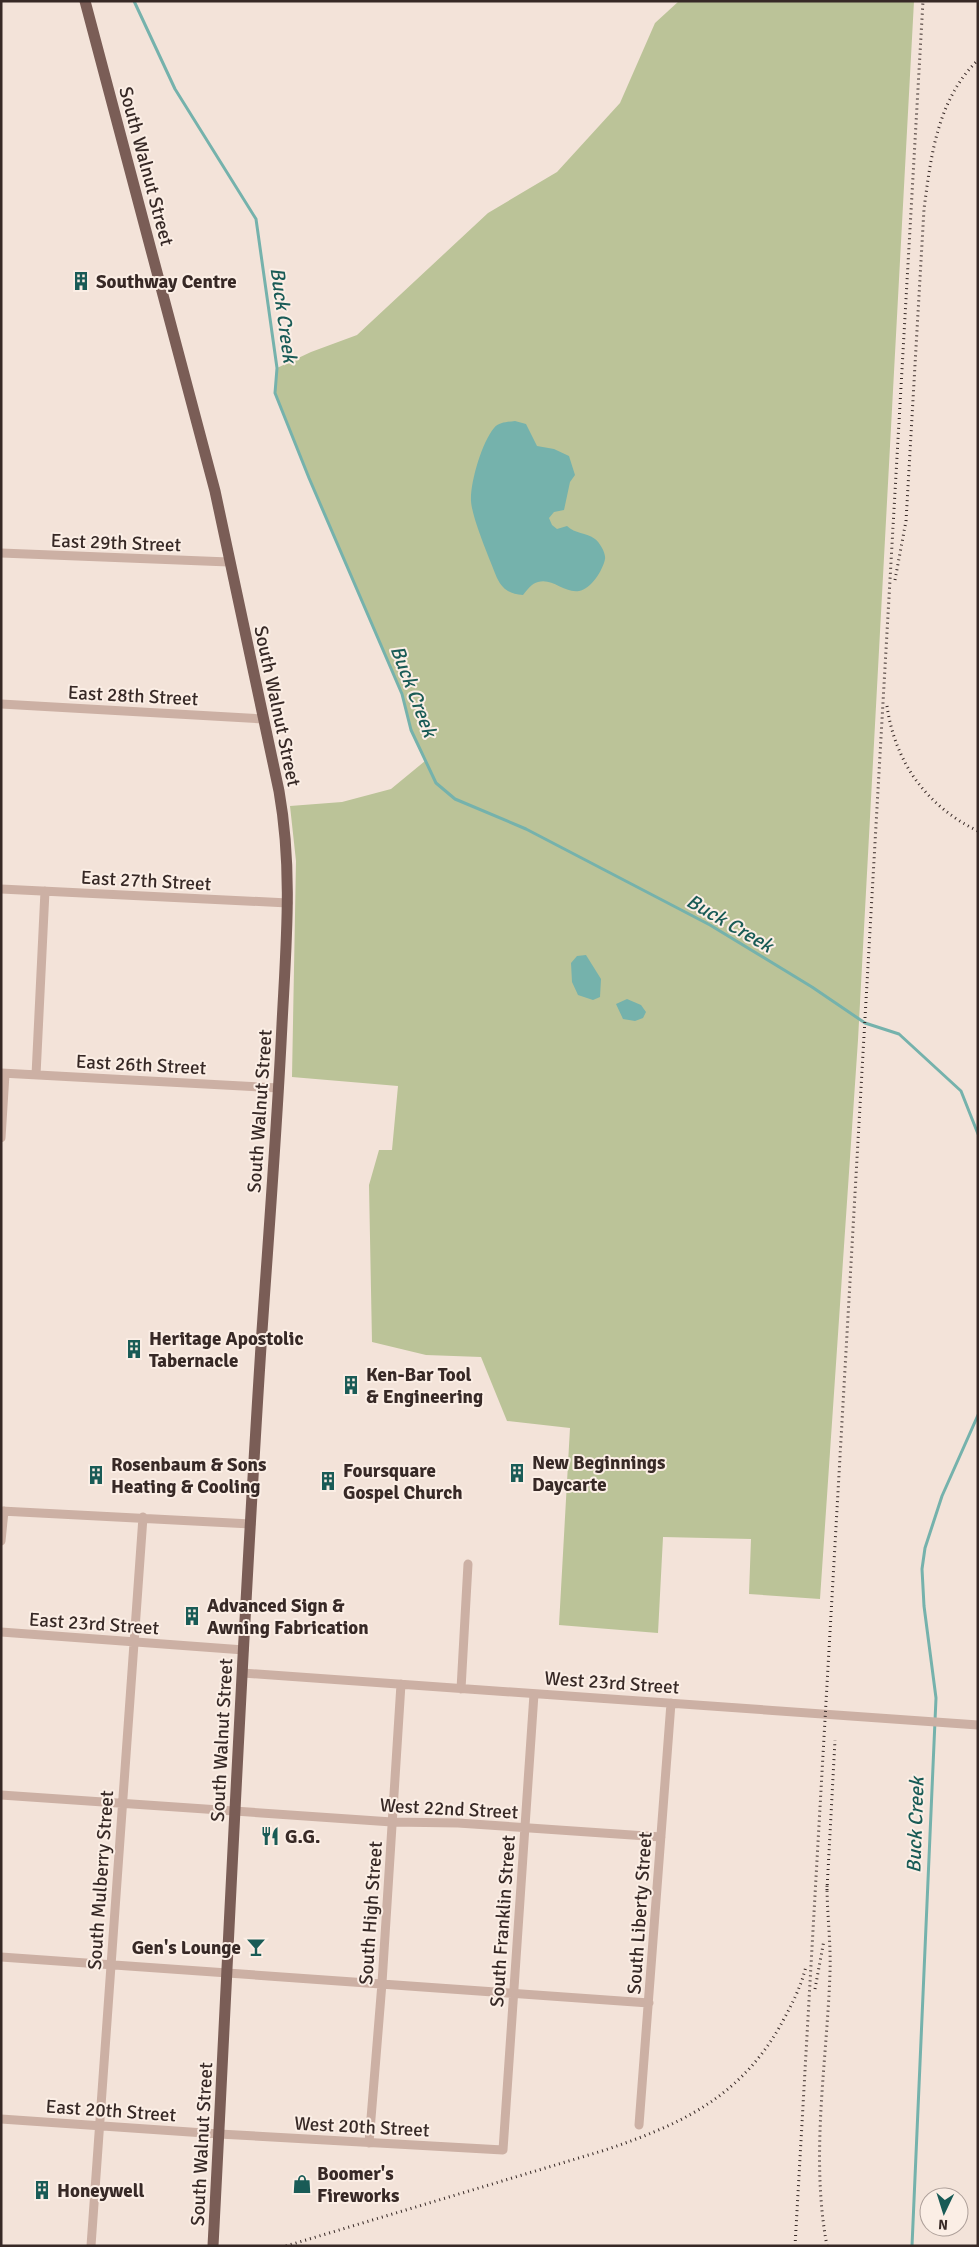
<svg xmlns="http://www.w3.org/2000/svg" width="979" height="2247" font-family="Signika,sans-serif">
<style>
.green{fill:#bbc398}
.water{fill:#75b2ac}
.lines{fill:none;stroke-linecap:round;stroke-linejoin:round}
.stream{stroke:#75b2ac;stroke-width:3}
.minor{stroke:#ccb0a4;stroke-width:9}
.major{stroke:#7a5d56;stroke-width:11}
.rail{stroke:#372926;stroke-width:3;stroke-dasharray:1 4;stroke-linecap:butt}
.labels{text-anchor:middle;stroke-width:4;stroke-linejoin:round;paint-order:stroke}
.street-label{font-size:19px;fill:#372926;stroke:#fbeee5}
.poi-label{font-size:19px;font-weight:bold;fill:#372926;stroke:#fbeee5;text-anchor:start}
.water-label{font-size:20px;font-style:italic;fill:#195b56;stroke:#fbeee5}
</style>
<rect width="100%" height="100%" fill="#f3e3d9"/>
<path class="green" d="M 679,1 L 914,1 L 858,1040 L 820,1599 L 749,1594 L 751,1539 L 663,1537 L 658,1633 L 559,1625 L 570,1428 L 507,1421 L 481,1357 L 426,1355 L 372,1342 L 369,1185 L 379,1150 L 392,1150 L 398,1086 L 292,1077 L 296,861 L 290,806 L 342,802 L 391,789 L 425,761 L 411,730 L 402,694 L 312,485 L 275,393 L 277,368 L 311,352 L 357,335 L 488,213 L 557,172 L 620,103 L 655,23 Z"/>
<path class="water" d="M 515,421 L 526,424 L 537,446 L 554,449 L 569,456 L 575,475 L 570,482 L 564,510 L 554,512 L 549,518 L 552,525 L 557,529 L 567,526 C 575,534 586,532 595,539 C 600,543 606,553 605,559 C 603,570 591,589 579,591 C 563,593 553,578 538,582 C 532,583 527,590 523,595 C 510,594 503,590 497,578 C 490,560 472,518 471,501 C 470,483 482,442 494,428 C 499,422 508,422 515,421 Z
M 586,955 L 601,979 L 600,997 L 593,1000 L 578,995 L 572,982 L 571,963 L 577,956 Z
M 627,999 L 641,1005 L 646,1012 L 643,1018 L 635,1021 L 623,1019 L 616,1004 Z"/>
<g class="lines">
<path class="stream" d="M 134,1 L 175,89 L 256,219 L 277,368 L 275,393 L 309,478 L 402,694 L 411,730 L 436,783 L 455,799 L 526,829 L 710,925 L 812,987 L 865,1023 L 899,1034 L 961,1091 L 978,1134
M 912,2246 L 936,1698 L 924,1606 L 922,1569 L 925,1548 L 942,1496 L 978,1415"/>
<path class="minor" d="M 1,553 L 229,562
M 1,704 L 263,719
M 1,889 L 288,903
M 1,1073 L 279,1088
M 36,1075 L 45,891
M 1,1138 L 5,1074
M 1,1511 L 251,1524
M 1,1541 L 4,1511
M 1,1632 L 244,1650
M 243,1673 L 978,1725
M 461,1689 L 468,1564
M 1,1795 L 392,1822 L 458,1823 L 661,1837
M 1,1957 L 649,2003
M 1,2119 L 219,2134 L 503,2150 L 534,1694
M 639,2125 L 671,1703
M 369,2143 L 382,1983 L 401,1684
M 91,2246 L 143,1517"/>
<path class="major" d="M 85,1 L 215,491 L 279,791 C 293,870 286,945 282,1024 C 277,1127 269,1229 262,1331 C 242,1636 229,1941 213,2246"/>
<path class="rail" d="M 895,580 L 906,521 L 924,209 C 931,156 937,100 978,60
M 887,706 C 895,762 926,806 978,831
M 827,1890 L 835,1740
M 815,1989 L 824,1940
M 286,2246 L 602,2151 C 677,2126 737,2100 779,2028 C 790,2008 801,1988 806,1966
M 795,2246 L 923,1
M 827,2246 C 810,2155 827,2063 830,1972 C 831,1943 827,1914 827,1885"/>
</g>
<defs>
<g id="building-bare" transform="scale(1.5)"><path d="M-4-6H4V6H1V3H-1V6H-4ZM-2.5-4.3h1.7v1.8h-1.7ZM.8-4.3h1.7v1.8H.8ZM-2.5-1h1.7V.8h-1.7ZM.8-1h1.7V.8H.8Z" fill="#195b56" stroke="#fbeee5" stroke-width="2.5" paint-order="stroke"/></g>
<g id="restaurant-bare" transform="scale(1.5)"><path d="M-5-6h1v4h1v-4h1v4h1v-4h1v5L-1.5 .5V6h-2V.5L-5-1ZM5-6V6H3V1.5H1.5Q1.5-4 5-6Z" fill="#195b56" stroke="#fbeee5" stroke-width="2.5" paint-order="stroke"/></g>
<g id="bar-bare" transform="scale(1.5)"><path d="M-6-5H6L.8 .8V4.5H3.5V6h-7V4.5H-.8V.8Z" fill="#195b56" stroke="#fbeee5" stroke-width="2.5" paint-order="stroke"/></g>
<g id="shop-bare" transform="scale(1.5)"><path d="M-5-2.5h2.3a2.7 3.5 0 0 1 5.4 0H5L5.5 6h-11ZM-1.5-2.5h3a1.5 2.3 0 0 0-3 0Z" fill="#195b56" stroke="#fbeee5" stroke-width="2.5" paint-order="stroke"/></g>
</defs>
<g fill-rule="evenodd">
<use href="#building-bare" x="81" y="281"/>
<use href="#building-bare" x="134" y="1349"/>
<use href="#building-bare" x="351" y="1385"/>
<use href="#building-bare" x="517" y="1473"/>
<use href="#building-bare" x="96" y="1475"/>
<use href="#building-bare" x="328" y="1481"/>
<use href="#building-bare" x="192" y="1616"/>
<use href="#restaurant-bare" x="270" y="1836"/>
<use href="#bar-bare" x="256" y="1947"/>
<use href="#shop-bare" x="302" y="2184"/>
<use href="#building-bare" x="42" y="2190"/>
</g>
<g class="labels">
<g class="street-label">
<text transform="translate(147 166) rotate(75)" y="7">South Walnut Street</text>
<text transform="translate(116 542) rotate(2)" y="7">East 29th Street</text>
<text transform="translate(133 695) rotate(3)" y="7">East 28th Street</text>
<text transform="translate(278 706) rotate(78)" y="7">South Walnut Street</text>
<text transform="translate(146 880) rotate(3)" y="7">East 27th Street</text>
<text transform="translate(141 1064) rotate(3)" y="7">East 26th Street</text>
<text transform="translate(259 1111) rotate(-86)" y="7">South Walnut Street</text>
<text transform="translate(94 1623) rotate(4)" y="7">East 23rd Street</text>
<text transform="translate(612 1682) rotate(4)" y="7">West 23rd Street</text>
<text transform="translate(221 1740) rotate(-87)" y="7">South Walnut Street</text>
<text transform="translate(449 1808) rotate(3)" y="7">West 22nd Street</text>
<text transform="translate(100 1880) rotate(-86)" y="7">South Mulberry Street</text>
<text transform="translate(370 1913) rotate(-86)" y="7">South High Street</text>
<text transform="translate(639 1913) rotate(-86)" y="7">South Liberty Street</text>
<text transform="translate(502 1921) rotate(-86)" y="7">South Franklin Street</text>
<text transform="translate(111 2110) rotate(4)" y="7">East 20th Street</text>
<text transform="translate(362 2126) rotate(3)" y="7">West 20th Street</text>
<text transform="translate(201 2144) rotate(-87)" y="7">South Walnut Street</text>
</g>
<g class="poi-label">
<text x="96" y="288">Southway Centre</text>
<text x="149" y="1345">Heritage Apostolic<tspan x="149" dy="22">Tabernacle</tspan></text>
<text x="366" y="1381">Ken-Bar Tool<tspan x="366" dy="22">&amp; Engineering</tspan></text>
<text x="532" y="1469">New Beginnings<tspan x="532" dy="22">Daycarte</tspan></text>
<text x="111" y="1471">Rosenbaum &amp; Sons<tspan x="111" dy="22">Heating &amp; Cooling</tspan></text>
<text x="343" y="1477">Foursquare<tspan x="343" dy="22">Gospel Church</tspan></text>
<text x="207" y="1612">Advanced Sign &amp;<tspan x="207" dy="22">Awning Fabrication</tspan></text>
<text x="285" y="1843">G.G.</text>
<text x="241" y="1954" text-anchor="end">Gen's Lounge</text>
<text x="317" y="2180">Boomer's<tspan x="317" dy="22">Fireworks</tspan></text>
<text x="57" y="2197">Honeywell</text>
</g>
<g class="water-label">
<text transform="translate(284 315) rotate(82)" y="7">Buck Creek</text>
<text transform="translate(414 691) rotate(69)" y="7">Buck Creek</text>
<text transform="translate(730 923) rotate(30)" y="7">Buck Creek</text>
<text transform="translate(915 1825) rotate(-88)" y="7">Buck Creek</text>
</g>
</g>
<rect width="979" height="2247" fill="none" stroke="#372926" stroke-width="5"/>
<g transform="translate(944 2212) rotate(184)"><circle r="24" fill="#fbeee5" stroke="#ad9f99"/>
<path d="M0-4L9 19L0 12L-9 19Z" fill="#195b56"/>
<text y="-8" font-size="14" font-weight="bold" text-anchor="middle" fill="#372926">N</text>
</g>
</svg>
